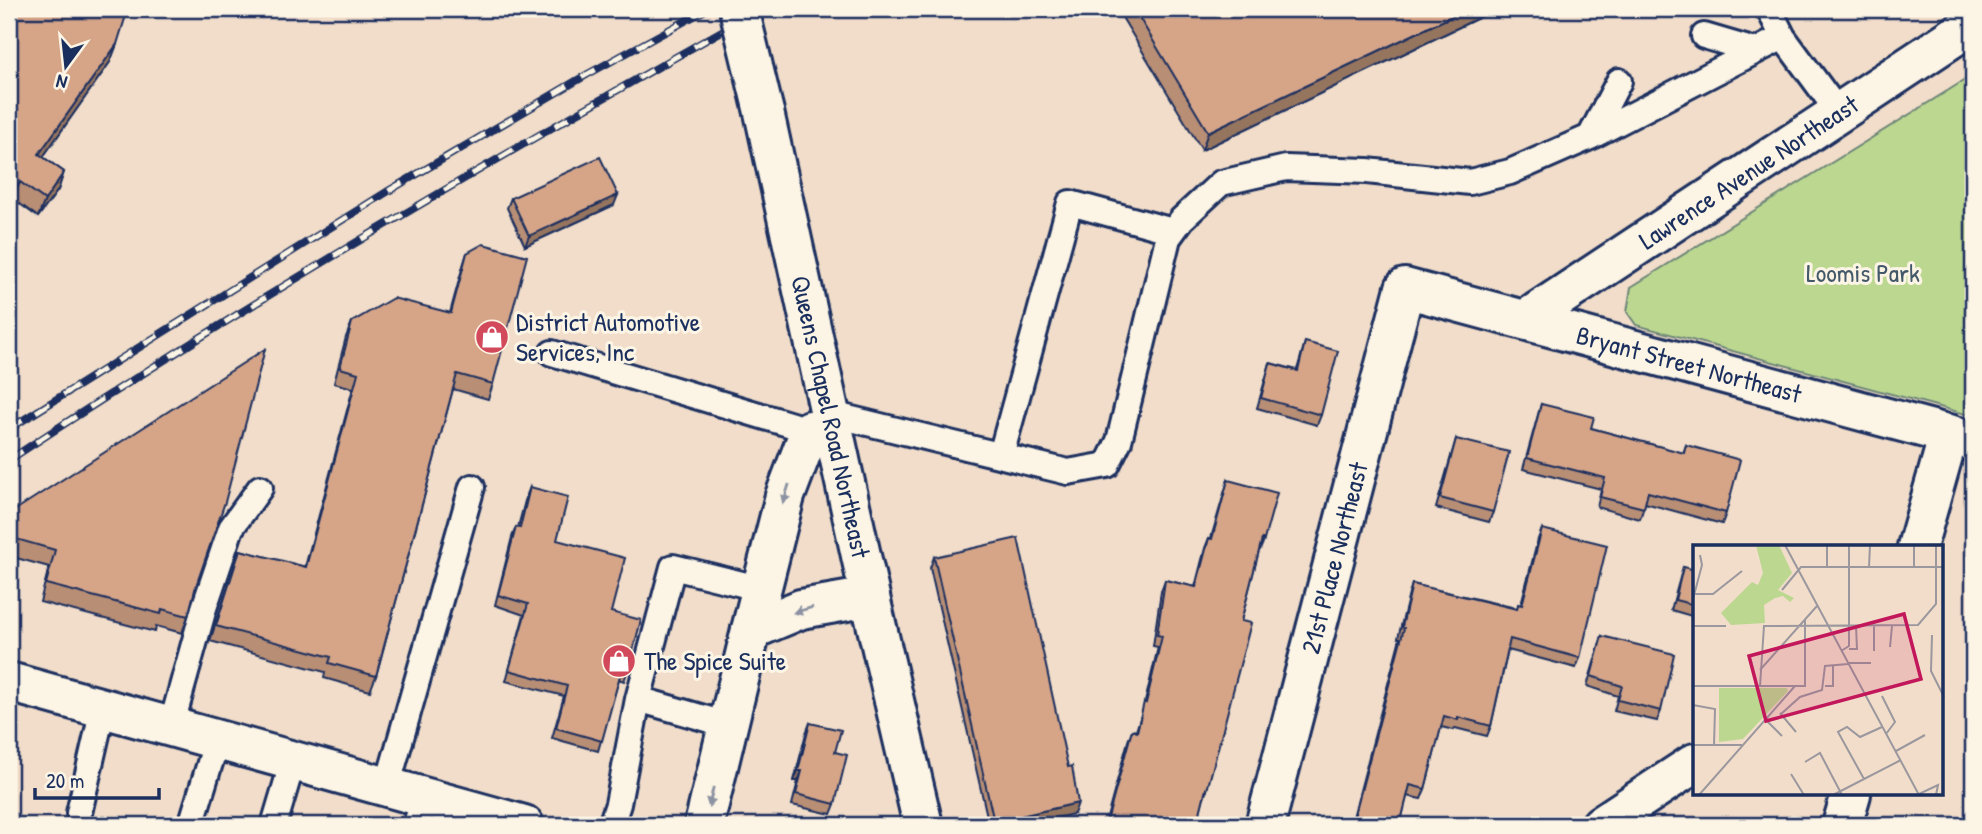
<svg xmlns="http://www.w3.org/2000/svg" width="1982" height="834" font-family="'Patrick Hand',sans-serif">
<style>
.green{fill:#bcd890;stroke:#6c8477;stroke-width:2}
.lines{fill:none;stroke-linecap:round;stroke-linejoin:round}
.lane-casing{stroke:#1b2f5e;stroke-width:30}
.street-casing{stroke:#1b2f5e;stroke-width:44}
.secondary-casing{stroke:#1b2f5e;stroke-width:44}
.lane{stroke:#fcf5e5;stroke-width:24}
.street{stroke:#fcf5e5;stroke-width:38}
.secondary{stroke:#fcf5e5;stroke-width:38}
.rail-casing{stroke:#1b2f5e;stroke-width:8}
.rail{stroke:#fcf5e5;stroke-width:5;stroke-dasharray:16;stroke-linecap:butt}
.secondary-bridge-casing{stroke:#1b2f5e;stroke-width:44;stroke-linecap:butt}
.secondary-bridge{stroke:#fcf5e5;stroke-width:38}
.wall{fill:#b88e75;stroke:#1b2f5e;stroke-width:2}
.shaded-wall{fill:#96745f;stroke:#1b2f5e;stroke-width:2}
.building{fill:#d6a588;stroke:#1b2f5e;stroke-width:2}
.oneway{fill:#8c92a2}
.labels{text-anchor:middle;stroke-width:6;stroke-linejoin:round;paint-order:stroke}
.street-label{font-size:26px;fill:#1b2f5e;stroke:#fcf5e5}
.park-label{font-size:26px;fill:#43596a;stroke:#fcf5e5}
.poi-label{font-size:26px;fill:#1b2f5e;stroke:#fcf5e5;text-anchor:start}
.inset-road{fill:none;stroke:#9b979e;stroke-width:2}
.view{fill:#c2185b;fill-opacity:0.15;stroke:#c2185b;stroke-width:3.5}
.inset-edge{fill:none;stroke:#1b2f5e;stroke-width:3.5}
</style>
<rect width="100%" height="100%" fill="#f1ddc9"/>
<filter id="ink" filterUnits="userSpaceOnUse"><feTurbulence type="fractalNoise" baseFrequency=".0143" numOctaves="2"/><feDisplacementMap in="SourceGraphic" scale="14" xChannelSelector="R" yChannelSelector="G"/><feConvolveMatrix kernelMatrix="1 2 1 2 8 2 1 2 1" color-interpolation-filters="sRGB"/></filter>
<g filter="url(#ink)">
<path class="green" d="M 1973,75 L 1973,416 L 1636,325 L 1627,312 L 1631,287 Z"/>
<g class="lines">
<g class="lane-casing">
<path id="lane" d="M 1769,9 L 1783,37 L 1839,113
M 1704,36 L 1755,51
M 1590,137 L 1619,81
M 552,353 L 822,434
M 831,414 L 1068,472 L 1107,465 L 1119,441 L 1168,238 L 1182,219 L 1221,183 L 1286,168 L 1367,171 L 1470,182 L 1510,172 L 1590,137 L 1783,37
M 1001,455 L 1070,203 L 1173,231
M 638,699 L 728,725
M 171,727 L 204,608 L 231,528 L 260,488
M 387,787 L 472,487
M 79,813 L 103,708
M 191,825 L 217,740
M 274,825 L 293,761
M 415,825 L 426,798
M 611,825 L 618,804 L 638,699 L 673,567 L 762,589"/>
</g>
<g class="street-casing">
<g id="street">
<path id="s1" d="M 1525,320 L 1973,24"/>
<path d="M 1917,547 L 1949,434"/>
<path d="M 751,630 L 785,496 L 810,430"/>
<path d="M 9,682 L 524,825"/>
<path d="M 704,825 L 751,630 L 801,609 L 870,597"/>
<path id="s2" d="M 1265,825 L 1405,288 L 1973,441"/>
<path d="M 1601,825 L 1695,763"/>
<path d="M 1842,825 L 1851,794"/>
</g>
</g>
<g class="secondary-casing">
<g id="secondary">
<path id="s3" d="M 764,112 L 872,606 L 923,825"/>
</g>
</g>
<use href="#lane" class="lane"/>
<use href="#street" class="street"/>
<use href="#secondary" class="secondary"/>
<g class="rail-casing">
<path id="rail" d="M 9,429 L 390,190 L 588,74 L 707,9
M 9,460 C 253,299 506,152 761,9"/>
</g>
<use href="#rail" class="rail"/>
<g class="secondary-bridge-casing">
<path id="secondary-bridge" d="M 739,9 L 764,112"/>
</g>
<use href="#secondary-bridge" class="secondary-bridge"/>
</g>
<path class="wall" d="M 9,9 L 117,44 L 110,62 L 43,157 L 64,172 L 58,190 L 38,217 L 13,199 L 9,205 Z
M 1117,9 L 1497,9 L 1202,150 Z
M 511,198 L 614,205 L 525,246 L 507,208 Z
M 467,253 L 493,384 L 488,399 L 453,389 L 376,676 L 370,691 L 324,678 L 325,672 L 210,641 L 240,550 L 305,567 L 353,388 L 334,383 L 346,337 L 352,322 L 450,313 L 462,269 Z
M 1305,342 L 1321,415 L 1317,425 L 1257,408 L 1270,363 L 1297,370 Z
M 1541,404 L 1591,428 L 1683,453 L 1686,445 L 1726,513 L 1722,524 L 1645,503 L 1640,519 L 1597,507 L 1601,489 L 1523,469 Z
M 1456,439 L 1493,512 L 1489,522 L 1436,508 Z
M 1228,480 L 1264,540 L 1260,550 L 1259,550 L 1241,621 L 1207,790 L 1203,800 L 1197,825 L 1105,825 L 1128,741 L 1132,730 L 1136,731 L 1145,702 L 1158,647 L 1153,646 L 1161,591 L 1165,580 L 1195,587 L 1205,548 L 1209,538 L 1211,538 Z
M 530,487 L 557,540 L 611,612 L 628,670 L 624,681 L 619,679 L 598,751 L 552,738 L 564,696 L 506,681 L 524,615 L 495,605 L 512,537 L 516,527 L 518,527 L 526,497 Z
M 9,514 L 196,586 L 188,616 L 182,633 L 156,626 L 155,632 L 40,602 L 49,567 L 9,556 Z
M 1542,529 L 1580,658 L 1576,668 L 1508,650 L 1491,726 L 1487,736 L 1455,728 L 1454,730 L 1441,727 L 1425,789 L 1421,799 L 1407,796 L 1400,825 L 1351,825 L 1400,638 L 1398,638 L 1409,594 L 1412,584 L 1516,608 L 1521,604 L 1538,539 Z
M 934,557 L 1074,814 L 1024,825 L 989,825 L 930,568 Z
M 1683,567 L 1695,570 L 1695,617 L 1671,610 Z
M 1602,636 L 1661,711 L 1657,721 L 1614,711 L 1618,696 L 1587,686 Z
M 810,723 L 835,752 L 835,804 L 831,814 L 792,805 L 798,781 L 794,781 L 806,733 Z"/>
<path class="shaded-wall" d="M 1467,9 L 1497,9 L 1202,150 L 1208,132 Z
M 117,44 L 110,62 L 33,171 L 39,154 Z
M 64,172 L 58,190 L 38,217 L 45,200 Z
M 20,182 L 13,199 L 9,205 L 9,197 Z
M 618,195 L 614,205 L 525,246 L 529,236 Z
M 798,771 L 802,771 L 798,781 L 794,781 Z
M 1078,803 L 1074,814 L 1024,825 L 993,825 L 994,822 Z"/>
<path class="building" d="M 9,9 L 128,9 L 117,44 L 39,154 L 64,172 L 45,200 L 20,182 L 9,197 Z
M 1134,9 L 1467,9 L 1208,132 Z
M 600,157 L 618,195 L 529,236 L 511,198 Z
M 483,244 L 527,256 L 493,384 L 457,374 L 376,676 L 329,663 L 331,657 L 216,626 L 240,550 L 306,567 L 358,373 L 340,368 L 352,322 L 393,298 L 451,313 L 467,253 Z
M 1305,342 L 1338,351 L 1321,415 L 1261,398 L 1270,363 L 1298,371 Z
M 265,349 L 225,502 L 196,586 L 188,616 L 162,609 L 161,614 L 46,584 L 55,550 L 16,539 L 9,528 L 9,514 Z
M 1541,404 L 1594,417 L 1591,428 L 1684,453 L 1686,445 L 1740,460 L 1726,513 L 1648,492 L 1644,508 L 1600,497 L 1605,478 L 1527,458 Z
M 1456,439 L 1509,452 L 1493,512 L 1440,498 Z
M 1228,480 L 1277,493 L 1264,540 L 1262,539 L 1241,621 L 1251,623 L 1207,790 L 1206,789 L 1197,825 L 1106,825 L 1132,730 L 1137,732 L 1144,702 L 1146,703 L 1162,636 L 1157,635 L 1165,580 L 1196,587 L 1209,538 L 1212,539 Z
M 530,487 L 568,497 L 557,540 L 625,558 L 611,612 L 641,620 L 628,670 L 622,668 L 602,741 L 556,728 L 567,686 L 509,670 L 528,604 L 498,595 L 516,527 L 520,528 Z
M 1542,529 L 1607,545 L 1580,658 L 1510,639 L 1491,726 L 1458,717 L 1458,720 L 1444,716 L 1425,789 L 1410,785 L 1400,825 L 1352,825 L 1404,628 L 1402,627 L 1412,584 L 1517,609 L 1518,604 L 1522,605 Z
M 1018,538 L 1068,767 L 1072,766 L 1078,803 L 994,822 L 934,557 Z
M 1683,567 L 1695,570 L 1695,605 L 1675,600 Z
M 1602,636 L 1674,654 L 1661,711 L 1618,700 L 1622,686 L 1591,676 Z
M 810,723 L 841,730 L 835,752 L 847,755 L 835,804 L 796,794 L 802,771 L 798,771 Z"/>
<defs><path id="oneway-solid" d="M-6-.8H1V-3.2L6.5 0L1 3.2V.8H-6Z" transform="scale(1.75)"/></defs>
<g class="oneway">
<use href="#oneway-solid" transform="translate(786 494) rotate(108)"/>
<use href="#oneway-solid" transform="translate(803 610) rotate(164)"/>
<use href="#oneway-solid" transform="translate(711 797) rotate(103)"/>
</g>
</g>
<defs>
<g id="shop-disc" transform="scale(1.75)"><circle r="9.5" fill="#d1495b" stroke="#fcf5e5"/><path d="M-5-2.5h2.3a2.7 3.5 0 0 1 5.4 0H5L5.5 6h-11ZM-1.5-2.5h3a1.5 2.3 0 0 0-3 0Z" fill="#fff"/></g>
</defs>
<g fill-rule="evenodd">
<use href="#shop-disc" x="492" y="337"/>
<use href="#shop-disc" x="619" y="661"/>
</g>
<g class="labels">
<g class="street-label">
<text dy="9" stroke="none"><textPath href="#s1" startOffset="268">Lawrence Avenue Northeast</textPath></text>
<text dy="9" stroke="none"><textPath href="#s2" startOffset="849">Bryant Street Northeast</textPath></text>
<text dy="9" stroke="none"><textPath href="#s3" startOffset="312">Queens Chapel Road Northeast</textPath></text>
<text dy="9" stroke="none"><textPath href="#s2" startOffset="276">21st Place Northeast</textPath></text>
</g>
<g class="park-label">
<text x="1863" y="282">Loomis Park</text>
</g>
<g class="poi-label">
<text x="516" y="331">District Automotive<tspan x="516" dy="30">Services, Inc</tspan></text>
<text x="644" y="670">The Spice Suite</text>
</g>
</g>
<g transform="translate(1693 545)">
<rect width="250" height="250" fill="#f1ddc9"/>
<path d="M 63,0 L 86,0 L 99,28 L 85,45 L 101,53 L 97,57 L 90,51 L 82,53 L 71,60 L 72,78 L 38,80 L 28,68 L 59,37 L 65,40 L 70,28 ZM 26,143 L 94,143 L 95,146 L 50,194 L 26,197 Z" fill="#bcd890"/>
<path class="inset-road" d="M 92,0 L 226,250M 134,0 L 134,22M 221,0 L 221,22M 176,22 L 177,0M 89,45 L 108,22 L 251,22M 2,49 L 20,49 L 49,26M 0,54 L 9,20 L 7,10M 0,81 L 33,81M 239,90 L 238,126 L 251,152M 197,102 L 199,81M 156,104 L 164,104 L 163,81M 148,106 L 156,101 L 156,0M 181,106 L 181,81M 154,118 L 178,118M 67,125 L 124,61M 0,141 L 112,141 L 112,75M 67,141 L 71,81 L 225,80 L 243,59 L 243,0M 132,141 L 140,141 L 140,120M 189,151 L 202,177 L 193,189M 0,160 L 22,164 L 21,200M 87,168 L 103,187M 88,169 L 107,152 L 129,145 L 132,121 L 155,119M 73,175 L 89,191M 0,200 L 49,200M 203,206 L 232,190M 112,217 L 127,208 L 149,250M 98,229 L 111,250M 171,234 L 145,187 L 154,182 L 167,192 L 189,182M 226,249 L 245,240 L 243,250M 6,250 L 102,141M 140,250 L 208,215"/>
<path class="view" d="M 211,69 L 228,134 L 73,176 L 56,111 Z"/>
<rect width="250" height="250" class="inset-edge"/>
</g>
<rect width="1982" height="834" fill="none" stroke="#fcf5e5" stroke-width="35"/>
<rect x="18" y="18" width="1947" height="799" fill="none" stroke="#1b2f5e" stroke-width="2.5" filter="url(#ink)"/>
<g transform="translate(66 66) rotate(195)" stroke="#fcf5e5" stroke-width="5" paint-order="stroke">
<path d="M0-5L12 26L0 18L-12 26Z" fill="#1b2f5e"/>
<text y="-10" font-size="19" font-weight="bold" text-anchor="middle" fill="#1b2f5e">N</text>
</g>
<path d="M35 788v10h124v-10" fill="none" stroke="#1b2f5e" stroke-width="3.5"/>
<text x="46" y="788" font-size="21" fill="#1b2f5e" stroke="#fcf5e5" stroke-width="5" paint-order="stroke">20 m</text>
</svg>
